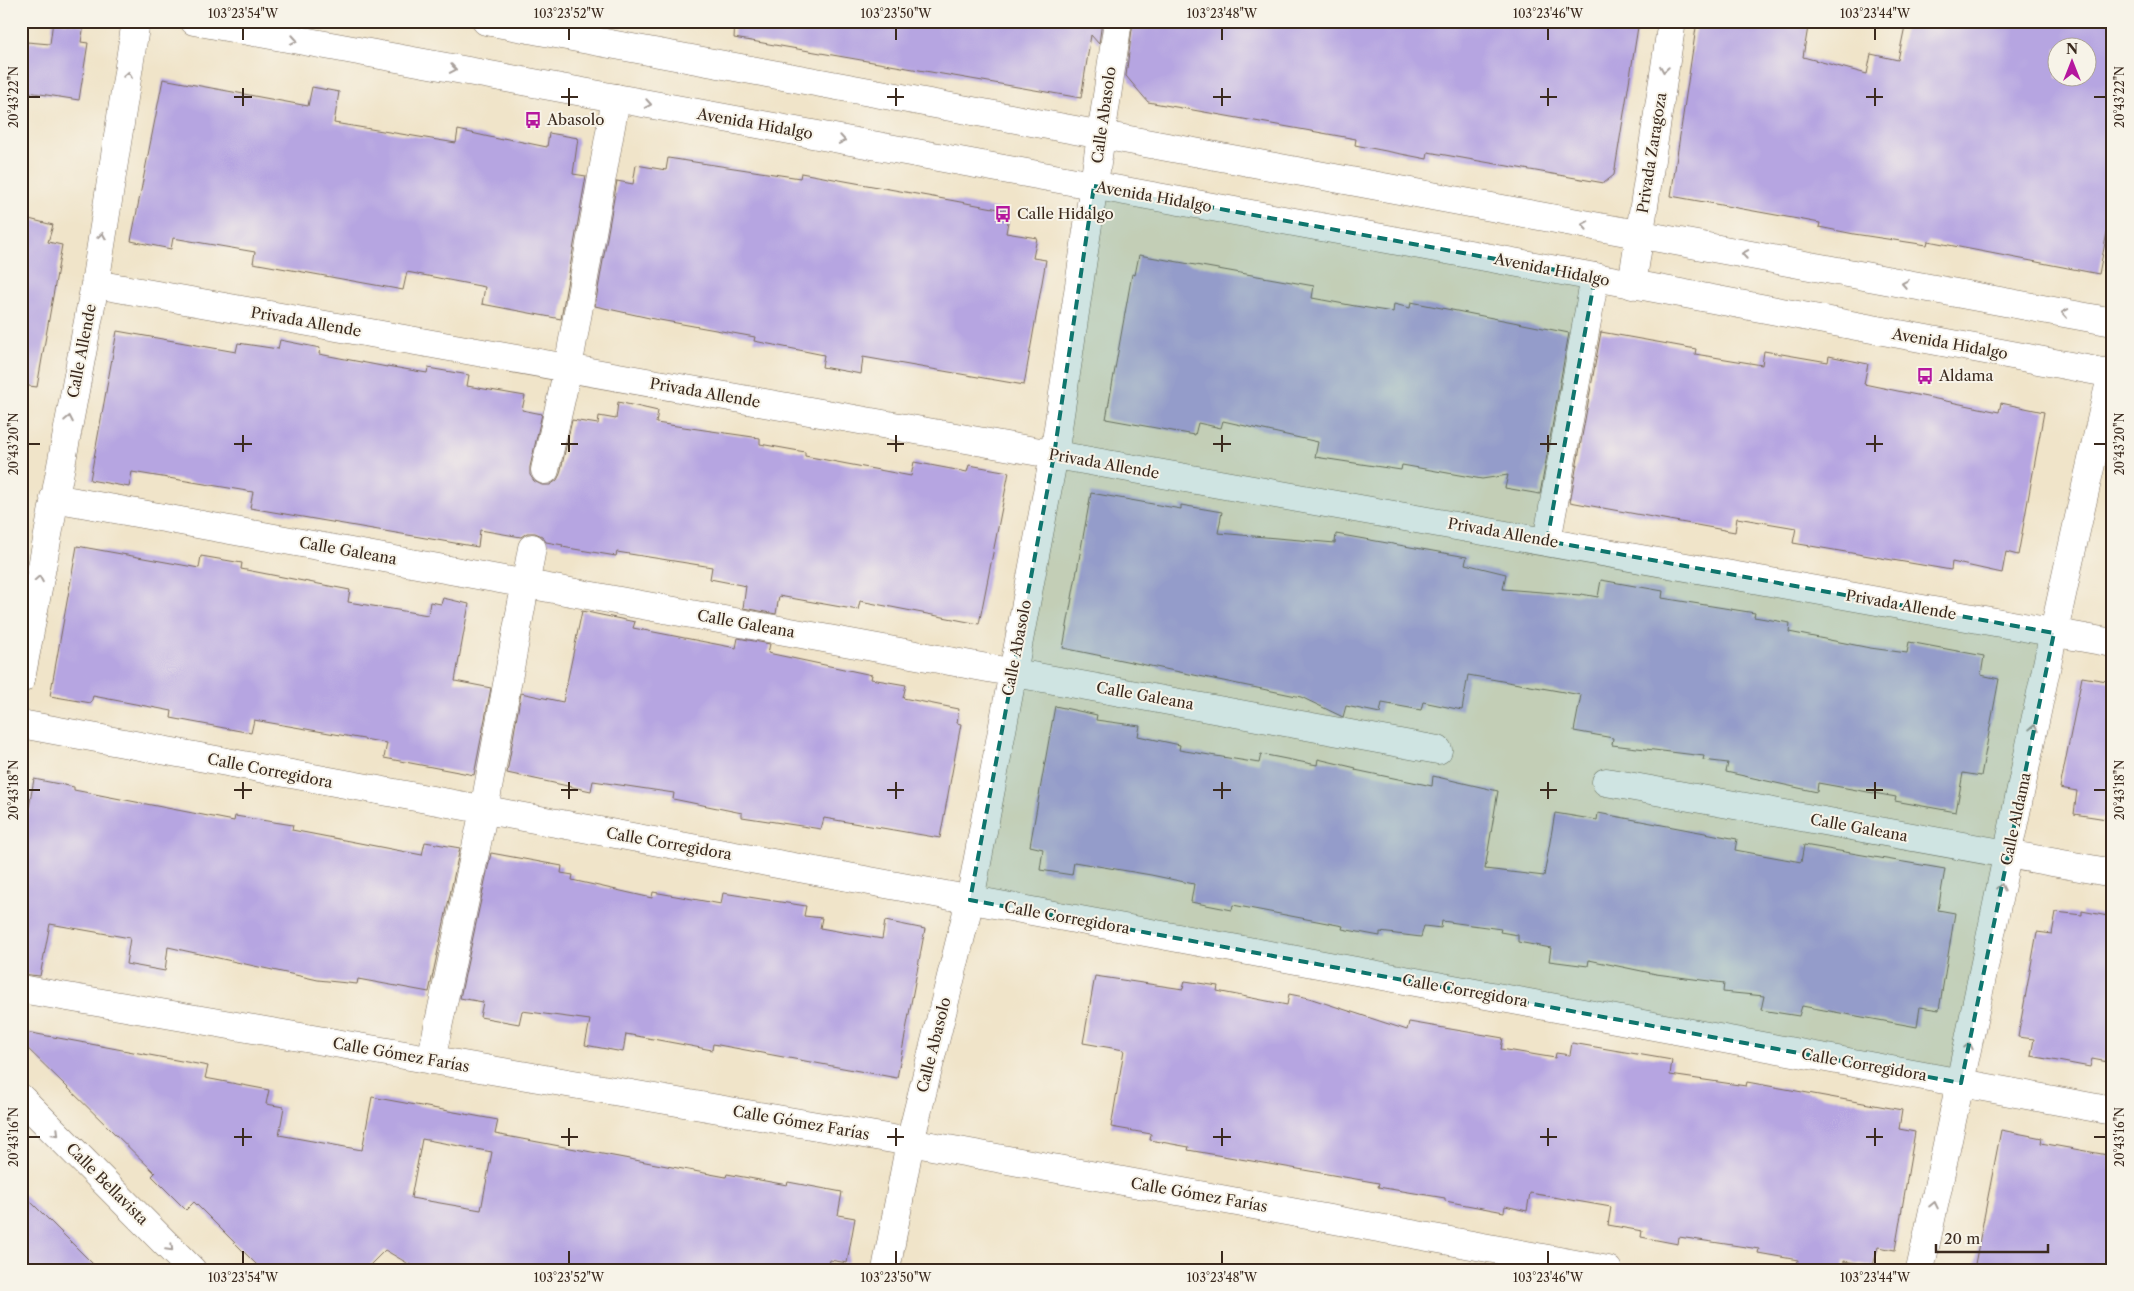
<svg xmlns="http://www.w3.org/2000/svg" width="2134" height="1291" font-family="'Libre Caslon Text',serif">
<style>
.building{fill:#b6a5e1;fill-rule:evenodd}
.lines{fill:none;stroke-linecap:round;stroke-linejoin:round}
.minor-casing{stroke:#7a6b5a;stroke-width:29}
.major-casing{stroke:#7a6b5a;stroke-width:29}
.minor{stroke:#fff;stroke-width:28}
.major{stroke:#fff;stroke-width:28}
.oneway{stroke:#a79f9a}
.marked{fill:#0f766e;fill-opacity:0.2;stroke:#0f766e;stroke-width:4;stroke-dasharray:10 6;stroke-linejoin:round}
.ticks{fill:none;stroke:#3b2a1e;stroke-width:2}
.labels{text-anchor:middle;stroke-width:4;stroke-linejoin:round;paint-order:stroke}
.street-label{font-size:15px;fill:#3b2a1e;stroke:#f7f3e8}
.poi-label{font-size:15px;fill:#3b2a1e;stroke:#f7f3e8;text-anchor:start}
.neatline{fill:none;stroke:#3b2a1e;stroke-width:2}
.ticks-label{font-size:12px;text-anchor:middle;fill:#3b2a1e}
</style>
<rect width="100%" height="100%" fill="#f7f3e8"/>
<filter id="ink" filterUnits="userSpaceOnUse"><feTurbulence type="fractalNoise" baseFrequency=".02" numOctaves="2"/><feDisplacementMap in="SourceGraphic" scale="10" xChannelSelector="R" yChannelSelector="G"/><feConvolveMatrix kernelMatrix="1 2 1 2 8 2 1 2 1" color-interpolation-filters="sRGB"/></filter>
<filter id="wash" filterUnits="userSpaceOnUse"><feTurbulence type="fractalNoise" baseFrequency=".0096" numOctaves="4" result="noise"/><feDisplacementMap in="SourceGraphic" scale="20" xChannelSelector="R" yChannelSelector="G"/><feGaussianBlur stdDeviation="1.12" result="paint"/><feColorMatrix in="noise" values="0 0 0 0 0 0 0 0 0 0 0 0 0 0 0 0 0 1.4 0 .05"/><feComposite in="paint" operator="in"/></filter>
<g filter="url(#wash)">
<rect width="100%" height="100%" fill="#f0e4c9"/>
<g id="blocks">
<path class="building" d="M 53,21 L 84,25 L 81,42 L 88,43 L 79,100 L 21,91 L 21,43 L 27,44 L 27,42 L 50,44 Z
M 735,21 L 1102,21 L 1099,44 L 1091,35 L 1081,98 L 734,38 Z
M 1133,21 L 1639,21 L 1614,175 L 1604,183 L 1428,152 L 1427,159 L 1355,145 L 1356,139 L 1148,102 L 1126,76 Z
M 1697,21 L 1809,21 L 1803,57 L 1867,74 L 1871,54 L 1898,60 L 1906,21 L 2113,21 L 2113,201 L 2099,274 L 1928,241 L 1927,245 L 1854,234 L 1819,227 L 1820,223 L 1671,196 ZM 2056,48 L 2086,48 L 2086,78 L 2056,78 Z
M 163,79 L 308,106 L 312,87 L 339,92 L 334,123 L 456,143 L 458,130 L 503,140 L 503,138 L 547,147 L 549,133 L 578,138 L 573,174 L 586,176 L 561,319 L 482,304 L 485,287 L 407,272 L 403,290 L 253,263 L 255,252 L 173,238 L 171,249 L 131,241 Z
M 668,158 L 800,178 L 801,173 L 1010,211 L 1006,233 L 1037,238 L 1033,258 L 1046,260 L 1024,385 L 863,357 L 861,374 L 822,367 L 824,355 L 754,341 L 755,337 L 654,319 L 595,306 L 617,181 L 633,184 L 636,165 L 666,170 Z
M 21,217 L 53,225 L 48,242 L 62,245 L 37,387 L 21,385 Z
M 1139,255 L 1314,286 L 1312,298 L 1355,306 L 1393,312 L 1394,304 L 1410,308 L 1411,302 L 1569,333 L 1540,494 L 1505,488 L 1508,475 L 1482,479 L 1402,465 L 1401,470 L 1315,457 L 1318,442 L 1223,421 L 1221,428 L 1198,423 L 1195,435 L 1106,419 L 1132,274 L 1135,275 Z
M 117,331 L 236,352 L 238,343 L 278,349 L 280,340 L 320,348 L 319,354 L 387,367 L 387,366 L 427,373 L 428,368 L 469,375 L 467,386 L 525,396 L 522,410 L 542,414 L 530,467 L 530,475 L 534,481 L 542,485 L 550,485 L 557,480 L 560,474 L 572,420 L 598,424 L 599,416 L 616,419 L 618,402 L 658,411 L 656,423 L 760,438 L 760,444 L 805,452 L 805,456 L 911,476 L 914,462 L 967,472 L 969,465 L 1009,472 L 979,624 L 860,601 L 858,610 L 779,596 L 776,614 L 743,608 L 746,586 L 710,579 L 712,567 L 617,552 L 616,556 L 562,547 L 563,545 L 546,542 L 542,536 L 535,533 L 527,533 L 521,537 L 480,530 L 478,547 L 250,508 L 253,492 L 132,472 L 129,487 L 90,480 Z
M 1601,332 L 1696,349 L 1695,354 L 1762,365 L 1764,351 L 1828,362 L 1829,356 L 1868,364 L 1864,384 L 1999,412 L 2001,403 L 2044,412 L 2018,555 L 2006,552 L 2002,573 L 1952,562 L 1951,570 L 1793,543 L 1796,528 L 1737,518 L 1735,532 L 1570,502 Z
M 1091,493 L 1181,509 L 1181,505 L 1222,512 L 1218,533 L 1335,543 L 1336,534 L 1467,557 L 1465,564 L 1506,574 L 1503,589 L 1580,595 L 1581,594 L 1598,597 L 1601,580 L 1663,591 L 1662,598 L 1755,613 L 1754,617 L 1790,623 L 1789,632 L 1870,648 L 1907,653 L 1909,642 L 1984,656 L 1981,675 L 1999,679 L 1981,776 L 1963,773 L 1956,812 L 1895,801 L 1896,797 L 1818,783 L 1817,792 L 1726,772 L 1728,763 L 1703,760 L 1704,756 L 1612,745 L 1613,738 L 1574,731 L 1581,695 L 1468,675 L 1462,710 L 1423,702 L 1421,710 L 1382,703 L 1380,713 L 1346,706 L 1343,717 L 1301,697 L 1063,648 Z
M 77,546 L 199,568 L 201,556 L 242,563 L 241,569 L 350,590 L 348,602 L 428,615 L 430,602 L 441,604 L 443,598 L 469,604 L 455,681 L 491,688 L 474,775 L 384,758 L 387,743 L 254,720 L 251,733 L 171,718 L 172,711 L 93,696 L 91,703 L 50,696 Z
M 582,611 L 635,622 L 633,628 L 736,648 L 738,638 L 770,644 L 768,653 L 872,675 L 871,679 L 906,685 L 903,698 L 959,709 L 957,723 L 961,724 L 940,838 L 824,818 L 821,829 L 742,817 L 742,813 L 673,799 L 674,793 L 593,781 L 591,791 L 507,773 L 521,693 L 563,702 Z
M 2082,677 L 2113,682 L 2113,820 L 2074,814 L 2077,791 L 2060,788 Z
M 1055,706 L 1097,715 L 1096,720 L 1140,726 L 1138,736 L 1180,745 L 1179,750 L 1259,763 L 1261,754 L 1317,765 L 1318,759 L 1356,768 L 1355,770 L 1432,786 L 1433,776 L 1498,791 L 1485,869 L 1544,876 L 1555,813 L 1597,820 L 1598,813 L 1737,839 L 1735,850 L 1801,862 L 1804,845 L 1945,869 L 1938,910 L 1955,913 L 1939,1010 L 1920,1007 L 1917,1027 L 1802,1006 L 1799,1016 L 1761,1010 L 1764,996 L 1723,992 L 1724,983 L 1656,974 L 1589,960 L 1588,966 L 1549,961 L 1551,948 L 1518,942 L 1518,935 L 1500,932 L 1501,929 L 1442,921 L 1441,928 L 1424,926 L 1421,937 L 1380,932 L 1380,936 L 1342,929 L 1343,926 L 1233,905 L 1232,910 L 1191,902 L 1194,884 L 1151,875 L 1074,862 L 1072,875 L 1040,870 L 1043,849 L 1030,846 Z
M 34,779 L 74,787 L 74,790 L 234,821 L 235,816 L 293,825 L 292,830 L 422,855 L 425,842 L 460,848 L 429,992 L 358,979 L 357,984 L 318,980 L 168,947 L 165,971 L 126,964 L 130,938 L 50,924 L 40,976 L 21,974 L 21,852 Z
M 491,853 L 562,866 L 561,873 L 573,875 L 572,880 L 652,898 L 653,892 L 721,904 L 723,893 L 806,906 L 804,916 L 822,918 L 820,928 L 882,939 L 885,921 L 925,929 L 897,1078 L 713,1044 L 712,1050 L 626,1034 L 623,1052 L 585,1045 L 590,1020 L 522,1011 L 519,1024 L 480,1017 L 483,1002 L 460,998 Z
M 2082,911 L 2113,917 L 2113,1063 L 2092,1059 L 2090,1067 L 2031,1056 L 2034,1039 L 2018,1037 L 2037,932 L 2052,934 L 2056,912 L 2082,915 Z
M 1095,976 L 1183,989 L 1185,981 L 1218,986 L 1217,991 L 1287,1005 L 1289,994 L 1309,998 L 1407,1030 L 1409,1022 L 1503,1038 L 1501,1049 L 1555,1058 L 1556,1053 L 1570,1055 L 1572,1043 L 1672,1060 L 1670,1075 L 1746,1086 L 1747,1082 L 1902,1110 L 1899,1129 L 1915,1132 L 1895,1250 L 1878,1247 L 1873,1266 L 1844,1261 L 1843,1270 L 1815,1270 L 1797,1266 L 1798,1260 L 1758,1253 L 1759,1249 L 1679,1237 L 1678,1244 L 1641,1237 L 1642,1231 L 1608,1225 L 1611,1207 L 1530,1193 L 1527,1211 L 1505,1206 L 1504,1212 L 1445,1201 L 1445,1198 L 1378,1187 L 1379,1183 L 1188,1150 L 1189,1147 L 1150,1140 L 1151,1134 L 1111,1127 L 1124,1050 L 1083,1043 Z
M 21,1031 L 208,1066 L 205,1078 L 269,1090 L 266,1104 L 284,1107 L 279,1135 L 362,1150 L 372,1097 L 498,1120 L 495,1134 L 726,1177 L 727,1174 L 787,1185 L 788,1182 L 842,1192 L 838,1215 L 855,1218 L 847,1263 L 830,1260 L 828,1270 L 419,1270 L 385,1250 L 365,1270 L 262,1270 L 194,1202 L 186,1210 L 152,1176 L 155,1173 L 21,1042 ZM 422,1139 L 492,1152 L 481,1210 L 411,1198 Z
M 2001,1130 L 2042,1138 L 2041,1143 L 2113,1156 L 2113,1270 L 2001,1270 L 1975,1264 Z
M 21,1192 L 99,1270 L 21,1270 Z"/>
</g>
</g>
<g filter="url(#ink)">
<use href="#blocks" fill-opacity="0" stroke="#7a6b5a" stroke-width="1"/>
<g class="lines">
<g class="minor-casing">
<path id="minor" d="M 95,284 L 2113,643
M 1632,285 L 1672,21
M 545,470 L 568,368 L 616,98
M 54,498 L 1438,750
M 1547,541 L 1595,277
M 21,679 L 95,284 L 136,21
M 21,724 L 2113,1111
M 1606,782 L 2113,873
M 21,989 L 910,1142 L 1608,1270
M 431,1060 L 484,810 L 532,548
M 21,1098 L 192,1270
M 886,1270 L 910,1142 L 970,900 L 1054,455 L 1118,21
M 1920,1270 C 1986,970 2042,668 2113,369"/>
</g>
<g class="major-casing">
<path id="major" d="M 194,21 L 1595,277 L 2113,374
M 486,21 L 2113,322"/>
</g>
<use href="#minor" class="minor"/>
<use href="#major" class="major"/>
</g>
<defs><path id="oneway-chevron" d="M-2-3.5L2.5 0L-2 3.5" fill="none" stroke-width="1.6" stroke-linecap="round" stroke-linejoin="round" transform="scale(1.25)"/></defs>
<g class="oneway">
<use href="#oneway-chevron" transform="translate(294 40) rotate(10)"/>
<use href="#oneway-chevron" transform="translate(453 69) rotate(10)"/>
<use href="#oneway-chevron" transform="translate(1664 69) rotate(99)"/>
<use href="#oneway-chevron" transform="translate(128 75) rotate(-81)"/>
<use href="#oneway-chevron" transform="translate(648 104) rotate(10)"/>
<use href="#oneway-chevron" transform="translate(842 140) rotate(10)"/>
<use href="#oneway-chevron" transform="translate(1585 225) rotate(-169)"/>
<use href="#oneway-chevron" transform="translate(102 236) rotate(-81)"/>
<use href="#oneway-chevron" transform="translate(1745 254) rotate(-170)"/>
<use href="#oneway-chevron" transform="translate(1905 284) rotate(-170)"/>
<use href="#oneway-chevron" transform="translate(2065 313) rotate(-170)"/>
<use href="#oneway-chevron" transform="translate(69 419) rotate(-79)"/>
<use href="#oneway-chevron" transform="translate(39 579) rotate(-80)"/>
<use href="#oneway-chevron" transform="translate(2034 728) rotate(-78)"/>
<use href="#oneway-chevron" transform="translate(2001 887) rotate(-78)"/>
<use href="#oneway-chevron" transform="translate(1969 1046) rotate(-78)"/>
<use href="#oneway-chevron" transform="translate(56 1133) rotate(45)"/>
<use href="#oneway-chevron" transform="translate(1934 1205) rotate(-78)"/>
<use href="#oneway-chevron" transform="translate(170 1248) rotate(45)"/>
</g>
</g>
<path class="marked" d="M 1094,186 L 1595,277 L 1547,541 L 2054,633 L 1961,1083 L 970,900 L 1054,455 Z"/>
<path class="ticks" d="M 243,28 L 243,40M 569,28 L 569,40M 896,28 L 896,40M 1222,28 L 1222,40M 1548,28 L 1548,40M 1875,28 L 1875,40M 243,88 L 243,106M 569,88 L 569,106M 896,88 L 896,106M 1222,88 L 1222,106M 1548,88 L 1548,106M 1875,88 L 1875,106M 28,97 L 40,97M 234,97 L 252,97M 561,97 L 578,97M 887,97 L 904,97M 1213,97 L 1231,97M 1540,97 L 1557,97M 1866,97 L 1883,97M 2094,97 L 2106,97M 243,435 L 243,452M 569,435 L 569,452M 896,435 L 896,452M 1222,435 L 1222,452M 1548,435 L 1548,452M 1875,435 L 1875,452M 28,444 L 40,444M 234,444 L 252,444M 561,444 L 578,444M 887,444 L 904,444M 1213,444 L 1231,444M 1540,444 L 1557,444M 1866,444 L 1883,444M 2094,444 L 2106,444M 243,782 L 243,799M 569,782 L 569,799M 896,782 L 896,799M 1222,782 L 1222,799M 1548,782 L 1548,799M 1875,782 L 1875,799M 28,790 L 40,790M 234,790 L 252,790M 561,790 L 578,790M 887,790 L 904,790M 1213,790 L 1231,790M 1540,790 L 1557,790M 1866,790 L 1883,790M 2094,790 L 2106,790M 243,1128 L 243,1146M 569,1128 L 569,1146M 896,1128 L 896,1146M 1222,1128 L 1222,1146M 1548,1128 L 1548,1146M 1875,1128 L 1875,1146M 28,1137 L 40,1137M 234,1137 L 252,1137M 561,1137 L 578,1137M 887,1137 L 904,1137M 1213,1137 L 1231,1137M 1540,1137 L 1557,1137M 1866,1137 L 1883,1137M 2094,1137 L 2106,1137M 243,1251 L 243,1264M 569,1251 L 569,1264M 896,1251 L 896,1264M 1222,1251 L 1222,1264M 1548,1251 L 1548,1264M 1875,1251 L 1875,1264"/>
<defs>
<g id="bus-bare" transform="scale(1.35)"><path d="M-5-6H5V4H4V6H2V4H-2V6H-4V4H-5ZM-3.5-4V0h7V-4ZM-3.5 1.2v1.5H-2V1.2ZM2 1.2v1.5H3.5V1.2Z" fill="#b5179e" stroke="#f7f3e8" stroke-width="2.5" paint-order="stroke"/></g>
</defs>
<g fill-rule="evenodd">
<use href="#bus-bare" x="533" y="120"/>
<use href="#bus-bare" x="1003" y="214"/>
<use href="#bus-bare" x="1925" y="376"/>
</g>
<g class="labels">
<g class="street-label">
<text transform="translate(1104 115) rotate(-82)" y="5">Calle Abasolo</text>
<text transform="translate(755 124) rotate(10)" y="5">Avenida Hidalgo</text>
<text transform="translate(1652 153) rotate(-81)" y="5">Privada Zaragoza</text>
<text transform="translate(1154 197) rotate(10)" y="5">Avenida Hidalgo</text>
<text transform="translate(1552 270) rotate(11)" y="5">Avenida Hidalgo</text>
<text transform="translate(306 322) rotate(10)" y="5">Privada Allende</text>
<text transform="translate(1950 344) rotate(10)" y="5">Avenida Hidalgo</text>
<text transform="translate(82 351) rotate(-79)" y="5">Calle Allende</text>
<text transform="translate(705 393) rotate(10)" y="5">Privada Allende</text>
<text transform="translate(1104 464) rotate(10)" y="5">Privada Allende</text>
<text transform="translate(1503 533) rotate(10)" y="5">Privada Allende</text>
<text transform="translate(348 551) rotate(10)" y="5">Calle Galeana</text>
<text transform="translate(1901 605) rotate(10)" y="5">Privada Allende</text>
<text transform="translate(746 624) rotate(10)" y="5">Calle Galeana</text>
<text transform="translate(1017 648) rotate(-79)" y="5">Calle Abasolo</text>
<text transform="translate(1145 696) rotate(10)" y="5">Calle Galeana</text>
<text transform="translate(270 771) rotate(11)" y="5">Calle Corregidora</text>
<text transform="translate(2016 819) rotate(-78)" y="5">Calle Aldama</text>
<text transform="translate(1859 828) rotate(10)" y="5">Calle Galeana</text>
<text transform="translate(669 844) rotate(10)" y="5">Calle Corregidora</text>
<text transform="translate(1067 918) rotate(10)" y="5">Calle Corregidora</text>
<text transform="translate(1465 991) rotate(10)" y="5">Calle Corregidora</text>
<text transform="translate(934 1045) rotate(-76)" y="5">Calle Abasolo</text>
<text transform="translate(401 1055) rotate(10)" y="5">Calle Gómez Farías</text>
<text transform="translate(1864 1065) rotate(10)" y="5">Calle Corregidora</text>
<text transform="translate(801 1123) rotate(10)" y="5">Calle Gómez Farías</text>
<text transform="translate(107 1184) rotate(45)" y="5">Calle Bellavista</text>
<text transform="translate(1199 1195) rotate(10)" y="5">Calle Gómez Farías</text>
</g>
<g class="poi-label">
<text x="547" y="125">Abasolo</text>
<text x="1017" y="219">Calle Hidalgo</text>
<text x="1939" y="381">Aldama</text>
</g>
</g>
<rect width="2134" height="1291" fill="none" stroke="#f7f3e8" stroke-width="55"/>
<g transform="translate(2072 62)"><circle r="24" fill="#f7f3e8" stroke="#aca397"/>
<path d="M0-4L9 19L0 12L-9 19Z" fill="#b5179e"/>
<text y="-8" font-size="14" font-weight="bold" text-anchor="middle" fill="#3b2a1e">N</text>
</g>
<path d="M1936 1244v8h112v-8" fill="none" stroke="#3b2a1e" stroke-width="2.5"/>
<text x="1944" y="1244" font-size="15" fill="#3b2a1e" stroke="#f7f3e8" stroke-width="4" paint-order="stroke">20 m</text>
<rect x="28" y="28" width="2078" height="1236" class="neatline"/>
<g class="ticks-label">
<text x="243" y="18">103°23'54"W</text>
<text x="569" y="18">103°23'52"W</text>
<text x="896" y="18">103°23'50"W</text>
<text x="1222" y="18">103°23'48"W</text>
<text x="1548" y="18">103°23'46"W</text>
<text x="1875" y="18">103°23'44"W</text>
<text transform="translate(14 97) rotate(-90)" y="4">20°43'22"N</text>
<text transform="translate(2120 97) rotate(-90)" y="4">20°43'22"N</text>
<text transform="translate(14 444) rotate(-90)" y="4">20°43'20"N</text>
<text transform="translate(2120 444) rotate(-90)" y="4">20°43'20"N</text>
<text transform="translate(14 790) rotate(-90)" y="4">20°43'18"N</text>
<text transform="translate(2120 790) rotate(-90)" y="4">20°43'18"N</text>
<text transform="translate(14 1137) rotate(-90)" y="4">20°43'16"N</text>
<text transform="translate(2120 1137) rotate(-90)" y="4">20°43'16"N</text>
<text x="243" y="1282">103°23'54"W</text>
<text x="569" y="1282">103°23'52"W</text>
<text x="896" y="1282">103°23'50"W</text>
<text x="1222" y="1282">103°23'48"W</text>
<text x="1548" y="1282">103°23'46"W</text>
<text x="1875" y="1282">103°23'44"W</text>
</g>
</svg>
